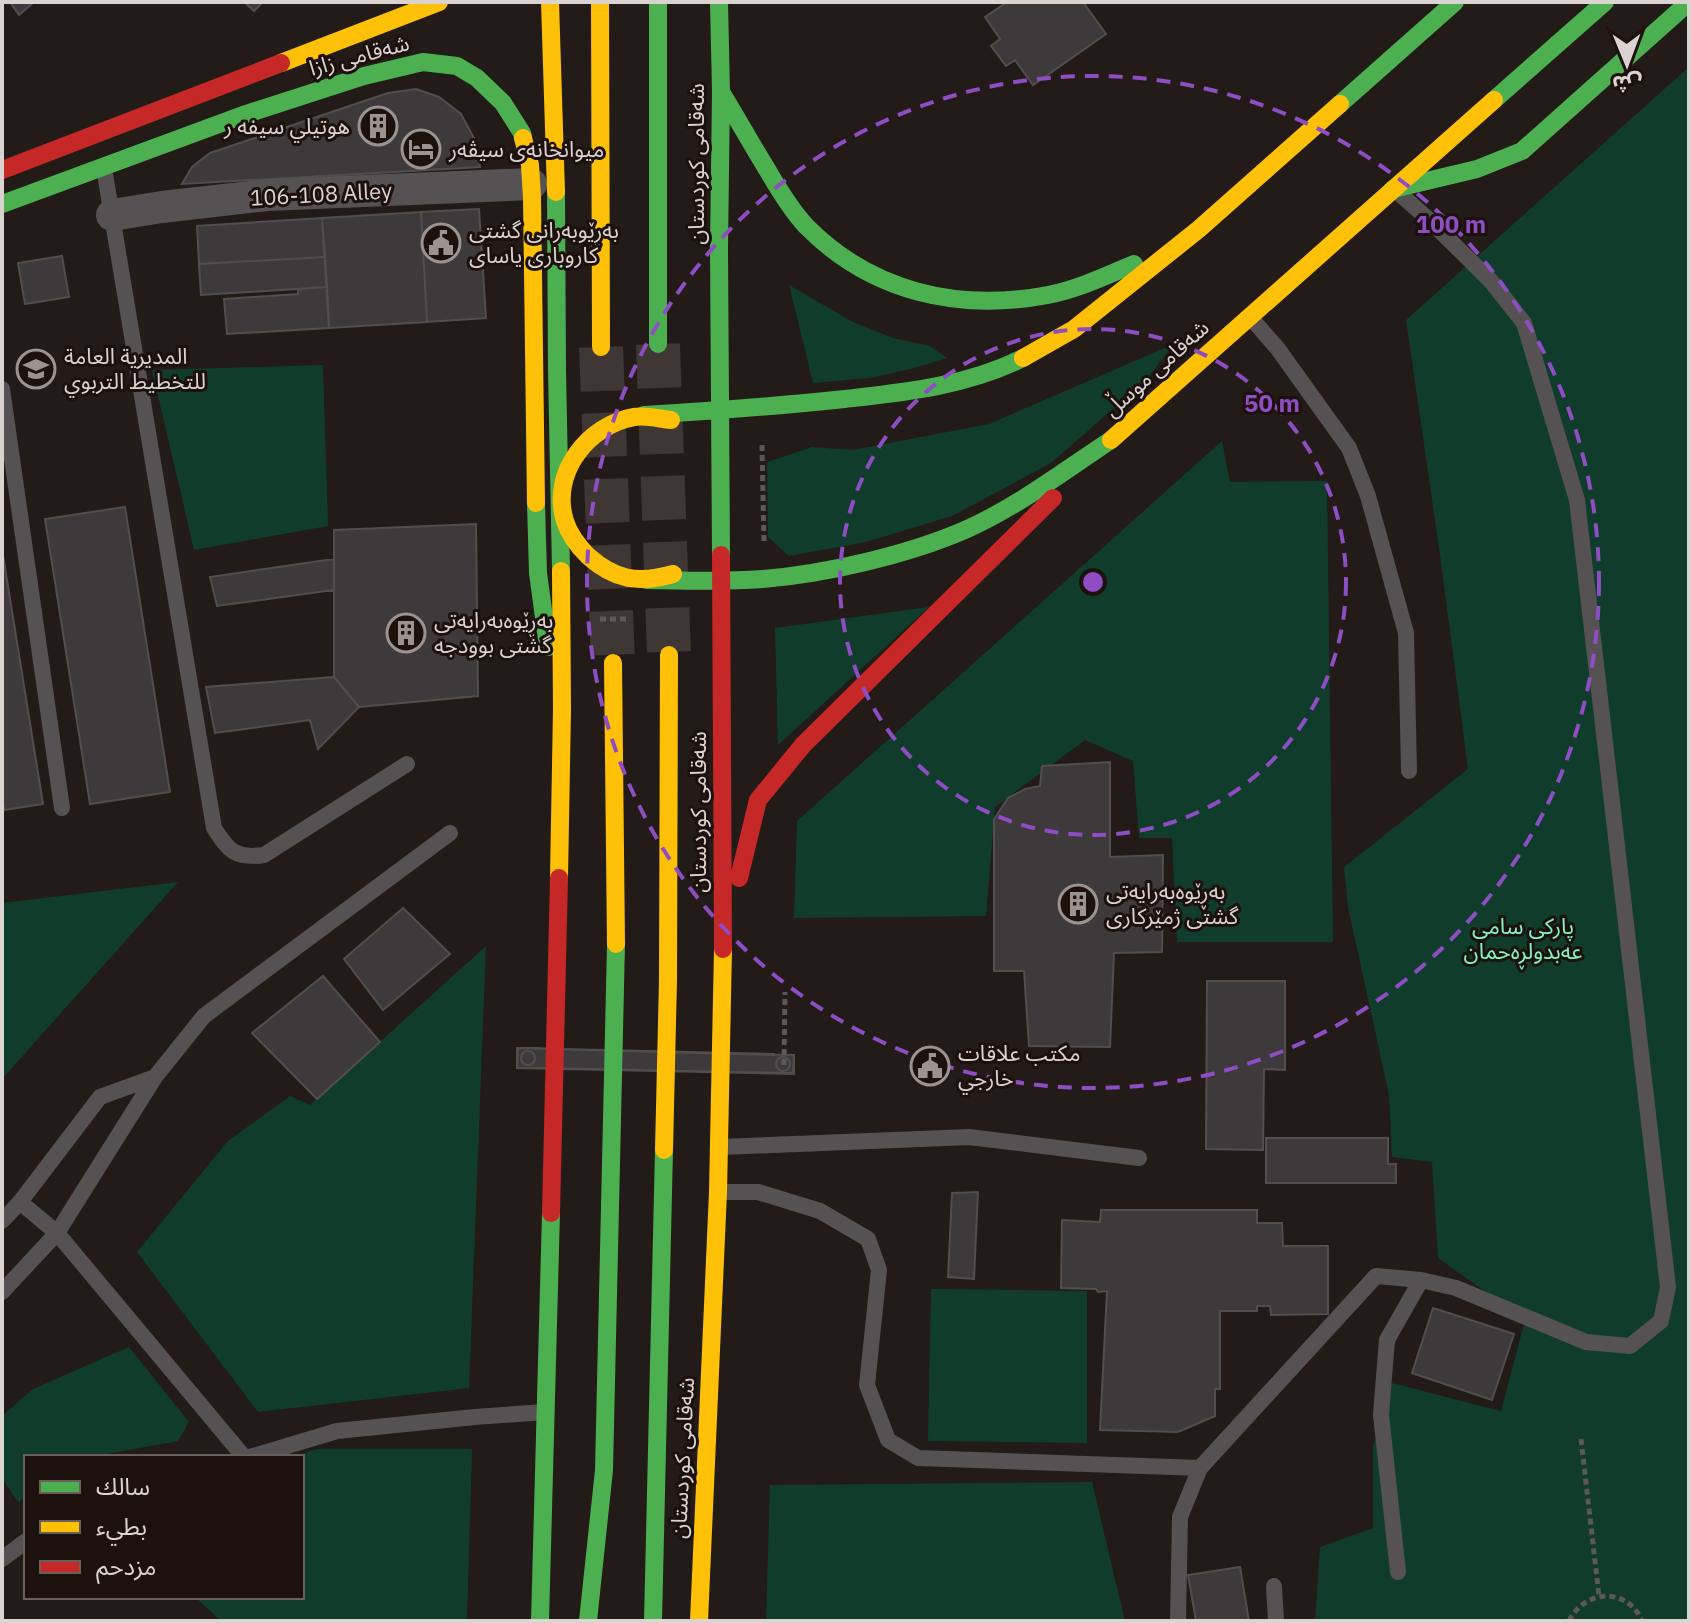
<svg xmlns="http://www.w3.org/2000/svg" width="1691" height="1623" font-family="'IBM Plex Sans','Noto Sans Arabic',sans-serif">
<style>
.green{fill:#103c2b}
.building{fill:#3e393a;stroke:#524e4e;stroke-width:2}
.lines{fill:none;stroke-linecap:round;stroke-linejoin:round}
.highway-tunnel{stroke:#3e3734;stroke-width:44;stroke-dasharray:44 22;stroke-linecap:butt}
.path{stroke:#5c5857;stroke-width:5;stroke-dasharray:6 4;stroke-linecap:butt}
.lane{stroke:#565253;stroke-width:16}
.street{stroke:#565253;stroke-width:32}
.fast{stroke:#4caf50;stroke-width:18}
.slow{stroke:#ffc107;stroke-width:18}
.jam{stroke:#c62828;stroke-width:18}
.ring{fill:none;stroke:#8e4dc2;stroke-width:4;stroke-dasharray:14 10}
.labels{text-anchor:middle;stroke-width:6;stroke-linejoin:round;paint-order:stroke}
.street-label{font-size:22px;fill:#dbd3d0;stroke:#1c110d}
.poi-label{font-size:22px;fill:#dbd3d0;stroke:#1c110d;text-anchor:start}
.park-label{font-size:22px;fill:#81f5c5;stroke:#1c110d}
.centre{fill:#8e4dc2;stroke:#1c110d;stroke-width:4}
.ring-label{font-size:24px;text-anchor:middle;font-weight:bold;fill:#8e4dc2;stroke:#1c110d;stroke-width:6;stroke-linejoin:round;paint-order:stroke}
</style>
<rect width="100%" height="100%" fill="#221b18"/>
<path class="green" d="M 1689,67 L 1689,1621 L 1315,1621 L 1320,1547 L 1373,1528 L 1373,1446 L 1392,1383 L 1501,1411 L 1525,1320 L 1438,1258 L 1432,1162 L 1392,1157 L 1389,1095 L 1348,907 L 1344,867 L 1468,769 L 1440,555 L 1406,320 Z
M 789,285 L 853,322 L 893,338 L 930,346 L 947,358 L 911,369 L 870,378 L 813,383 Z
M 1174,344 L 1147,379 L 1051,463 L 952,516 L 866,542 L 789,556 L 768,537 L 767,462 L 812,447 L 853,450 L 989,424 Z
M 323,365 L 328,526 L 194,550 L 152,370 Z
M 1222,441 L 1230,482 L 1327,481 L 1333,942 L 1177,942 L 1172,838 L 1139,838 L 1133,761 L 1085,740 L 995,807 L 986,916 L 794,918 L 797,821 Z
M 929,607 L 778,745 L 775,628 Z
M 178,882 L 2,1079 L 2,903 Z
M 486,946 L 469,1388 L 258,1412 L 137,1252 L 228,1141 L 290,1096 L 310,1105 Z
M 931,1289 L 1087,1291 L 1087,1443 L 928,1441 Z
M 129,1347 L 189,1422 L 178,1441 L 91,1457 L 26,1457 L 26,1497 L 18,1502 L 2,1478 L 2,1416 L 33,1389 Z
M 317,1449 L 472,1449 L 467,1621 L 221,1621 L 195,1597 L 302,1597 L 302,1457 L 292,1457 Z
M 1092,1482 L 1125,1621 L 766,1621 L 770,1485 Z"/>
<path class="building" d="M 10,2 L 34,2 L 19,15 Z
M 244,2 L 263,2 L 254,11 Z
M 1007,2 L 1083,2 L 1106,34 L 1033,85 L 1015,60 L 1006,66 L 991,46 L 1000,39 L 985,17 Z
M 416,89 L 439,97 L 461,114 L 474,138 L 480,167 L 182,184 L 192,167 L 210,153 L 388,93 Z
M 479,209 L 486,318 L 427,322 L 421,212 Z
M 421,212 L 427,322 L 329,328 L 322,218 Z
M 322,218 L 325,257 L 199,264 L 197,226 Z
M 62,256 L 69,297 L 25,304 L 18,263 Z
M 325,257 L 327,287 L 201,295 L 199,264 Z
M 327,287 L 329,328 L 227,334 L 224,299 L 298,294 L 298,289 Z
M 125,507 L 170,792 L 90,804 L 45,519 Z
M 476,524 L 478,696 L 359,707 L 334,677 L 334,530 Z
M 2,549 L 43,804 L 4,810 L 2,795 Z
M 334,559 L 334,590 L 217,606 L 210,577 Z
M 334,677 L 359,707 L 318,749 L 310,720 L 215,733 L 206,687 Z
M 1110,762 L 1110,857 L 1163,855 L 1162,952 L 1114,953 L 1110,1047 L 1029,1046 L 1024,971 L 994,971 L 994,819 L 1008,798 L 1025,789 L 1040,786 L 1042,766 Z
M 403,908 L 450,954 L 383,1010 L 344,959 Z
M 323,976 L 380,1042 L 317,1099 L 252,1033 Z
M 1207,981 L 1285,981 L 1285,1070 L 1264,1069 L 1263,1150 L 1206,1149 Z
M 517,1048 L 794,1055 L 794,1074 L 517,1068 Z
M 517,1048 L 774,1054 L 774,1055 L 518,1048 L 517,1068 Z
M 517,1048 L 794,1055 L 794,1074 L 517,1068 Z
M521 1058a7 7 0 1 1 14 0a7 7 0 1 1-14 0Z
M 794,1055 L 794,1074 L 536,1068 L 793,1073 Z
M776 1064a7 7 0 1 1 14 0a7 7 0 1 1-14 0Z
M 1266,1138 L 1388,1138 L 1388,1164 L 1396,1164 L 1396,1183 L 1266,1183 Z
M 978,1192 L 974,1279 L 948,1277 L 952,1193 Z
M 1101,1210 L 1257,1210 L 1257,1223 L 1282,1223 L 1283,1246 L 1328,1246 L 1328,1314 L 1271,1315 L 1270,1306 L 1257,1306 L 1257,1311 L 1220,1311 L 1220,1389 L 1215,1389 L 1215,1416 L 1178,1432 L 1100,1430 L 1107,1291 L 1098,1292 L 1096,1289 L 1061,1288 L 1062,1220 L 1100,1222 Z
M 1433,1308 L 1514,1334 L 1492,1400 L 1412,1373 Z
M 1240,1567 L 1249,1621 L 1196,1621 L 1188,1575 Z"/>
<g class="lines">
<path class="highway-tunnel" d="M 658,344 L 669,655
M 601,347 L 613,663"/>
<path class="path" d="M 762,445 L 764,543
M 600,619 L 626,619
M 784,1065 L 785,992
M 1581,1439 L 1599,1596
M 1569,1621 C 1585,1589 1628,1587 1642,1621"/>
<path class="lane" d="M 104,168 L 214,828 C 229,851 235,859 264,855 L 407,764
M 1251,318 L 1278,349 L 1349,448 L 1368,496 L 1406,633 L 1409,771
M 2,389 L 62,808
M 722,1147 L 969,1137 L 1139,1158
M 719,1192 L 758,1192 L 820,1211 L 868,1239 L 879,1270 L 867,1385 L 888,1440 L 918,1458 L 1200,1468
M 20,1202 L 100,1097 L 155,1077
M 2,1221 L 20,1202 L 57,1233 L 244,1457
M 2,1292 L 57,1233 L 155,1077 L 204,1016 L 450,833
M 250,1457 L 337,1431 L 475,1417 L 544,1412
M 2,1559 L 26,1541
M 1398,1572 L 1381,1415 L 1387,1340 L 1421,1280
M 1274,1586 L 1276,1621
M 1178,1621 L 1180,1517 L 1200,1468 L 1376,1276 L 1421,1280 L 1456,1288 L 1586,1342 L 1630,1346 L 1661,1321 L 1668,1287 L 1577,500 L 1524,323 L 1491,281 L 1428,219 L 1400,194"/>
<path class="street" d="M 112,215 L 162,207 L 267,195 L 531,184"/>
<path class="fast" d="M 658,2 L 658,344
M 719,2 L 721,92 L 719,249 L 721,555
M 721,92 C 737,118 752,145 768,171 C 779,190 791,210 806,226 C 871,292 958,312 1048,295 C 1078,289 1106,276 1134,264
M 1494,100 L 1605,2
M 1340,104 L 1455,2
M 1393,189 L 1477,169 L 1522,151 L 1689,2
M 556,192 L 557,370 L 561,571
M 2,204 L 246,114 L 364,76 L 423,62 L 457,66 L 477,78 L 503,103 L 522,133 L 523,138
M 644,415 C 711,411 778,406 845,399 C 907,392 966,386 1023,358
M 536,503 L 538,573 L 548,647
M 646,580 C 685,581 724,582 763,579 C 825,574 907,555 965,530 C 1017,507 1064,471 1111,440
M 540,1621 L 551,1213
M 588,1621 L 604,1470 L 616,944
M 653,1621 L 664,1150"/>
<path class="slow" d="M 550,2 L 556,192
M 600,2 L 601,347
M 281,63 L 439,2
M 523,138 L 530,165 L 532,197 L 536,503
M 1023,358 L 1074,329 L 1199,229 L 1340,104
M 671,420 C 660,419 646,415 634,417 C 588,425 550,473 565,521 C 569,534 578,546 588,556 C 615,580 638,584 673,574
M 1111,440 L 1494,100
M 613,663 L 616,944
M 559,878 L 562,709 L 561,571
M 664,1150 L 668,980 L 669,655
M 699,1621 L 718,1192 L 723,949"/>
<path class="jam" d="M 2,170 L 281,63
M 721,555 L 723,949
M 739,878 L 758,800 L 803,745 L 1053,498
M 551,1213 L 559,878"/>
</g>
<g class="ring">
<circle cx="1093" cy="582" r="253"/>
<circle cx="1093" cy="582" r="506"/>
</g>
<defs>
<g id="building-ring" transform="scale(2)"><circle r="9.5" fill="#1c110d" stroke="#9a9390" stroke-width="1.5"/><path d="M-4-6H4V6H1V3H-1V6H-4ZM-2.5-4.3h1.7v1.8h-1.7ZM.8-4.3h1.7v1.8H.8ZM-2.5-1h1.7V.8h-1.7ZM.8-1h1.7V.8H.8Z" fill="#9a9390"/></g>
<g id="hotel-ring" transform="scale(2)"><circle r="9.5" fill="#1c110d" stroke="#9a9390" stroke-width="1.5"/><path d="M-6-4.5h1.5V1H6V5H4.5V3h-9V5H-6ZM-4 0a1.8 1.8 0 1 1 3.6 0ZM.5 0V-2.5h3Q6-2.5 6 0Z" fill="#9a9390"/></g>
<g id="civic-ring" transform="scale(2)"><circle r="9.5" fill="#1c110d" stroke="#9a9390" stroke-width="1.5"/><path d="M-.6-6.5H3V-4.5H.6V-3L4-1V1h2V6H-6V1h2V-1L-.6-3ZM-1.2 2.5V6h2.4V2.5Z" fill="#9a9390"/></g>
<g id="school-ring" transform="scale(2)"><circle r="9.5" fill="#1c110d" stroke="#9a9390" stroke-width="1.5"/><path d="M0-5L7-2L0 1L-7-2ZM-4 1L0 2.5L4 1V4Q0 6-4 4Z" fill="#9a9390"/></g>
</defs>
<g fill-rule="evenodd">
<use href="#building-ring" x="378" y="126"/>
<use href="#hotel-ring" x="421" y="149"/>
<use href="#civic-ring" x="441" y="243"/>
<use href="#school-ring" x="36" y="369"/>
<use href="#building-ring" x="406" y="633"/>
<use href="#building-ring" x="1078" y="904"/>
<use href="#civic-ring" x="930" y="1066"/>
</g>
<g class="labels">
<g class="street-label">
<text transform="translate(359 55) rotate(-15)" y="8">شەقامی زازا</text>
<text transform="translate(696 164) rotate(-90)" y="8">شەقامی کوردستان</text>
<text transform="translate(321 194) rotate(-3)" y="8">106-108 Alley</text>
<text transform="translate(1156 368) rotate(-42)" y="8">شەقامی موسڵ</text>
<text transform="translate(698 812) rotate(-90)" y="8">شەقامی کوردستان</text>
<text transform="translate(682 1458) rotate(-87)" y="8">شەقامی کوردستان</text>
</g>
<g class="poi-label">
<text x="350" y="134" text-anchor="end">هوتيلي سيفه ر</text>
<text x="449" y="157">میوانخانەی سیڤەر</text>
<text x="469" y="238">بەڕێوبەرانی گشتی<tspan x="469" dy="25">کاروباری یاسای</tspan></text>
<text x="64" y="364">المديرية العامة<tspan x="64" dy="25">للتخطيط التربوي</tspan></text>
<text x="434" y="628">بەڕێوەبەرایەتی<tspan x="434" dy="25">گشتی بوودجە</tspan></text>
<text x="1106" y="899">بەڕێوەبەرایەتی<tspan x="1106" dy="25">گشتی ژمێركاری</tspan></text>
<text x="958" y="1061">مكتب علاقات<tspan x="958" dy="25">خارجي</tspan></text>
</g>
<g class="park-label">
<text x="1523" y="934">پارکی سامی<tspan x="1523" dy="25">عەبدولڕەحمان</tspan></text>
</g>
</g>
<circle cx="1093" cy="582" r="12" class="centre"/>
<g class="ring-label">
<text x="1451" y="233">100 m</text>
<text x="1272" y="412">50 m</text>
</g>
<rect width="1691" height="1623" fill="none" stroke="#dbd3d0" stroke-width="8"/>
<rect x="24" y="1455" width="280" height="144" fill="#1c110d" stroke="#685f5b" stroke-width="2"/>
<rect x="40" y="1481" width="40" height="12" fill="#4caf50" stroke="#685f5b" stroke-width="2"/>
<text x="96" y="1495" font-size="24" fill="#dbd3d0">سالك</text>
<rect x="40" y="1521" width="40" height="12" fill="#ffc107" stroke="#685f5b" stroke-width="2"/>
<text x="96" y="1535" font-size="24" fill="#dbd3d0">بطيء</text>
<rect x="40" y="1561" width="40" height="12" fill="#c62828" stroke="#685f5b" stroke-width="2"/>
<text x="96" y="1575" font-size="24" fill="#dbd3d0">مزدحم</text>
<g transform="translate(1627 64) rotate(179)" stroke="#1c110d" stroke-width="6" paint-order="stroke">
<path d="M0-6L14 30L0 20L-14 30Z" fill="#dbd3d0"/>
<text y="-12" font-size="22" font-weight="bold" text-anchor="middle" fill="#dbd3d0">ش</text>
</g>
</svg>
